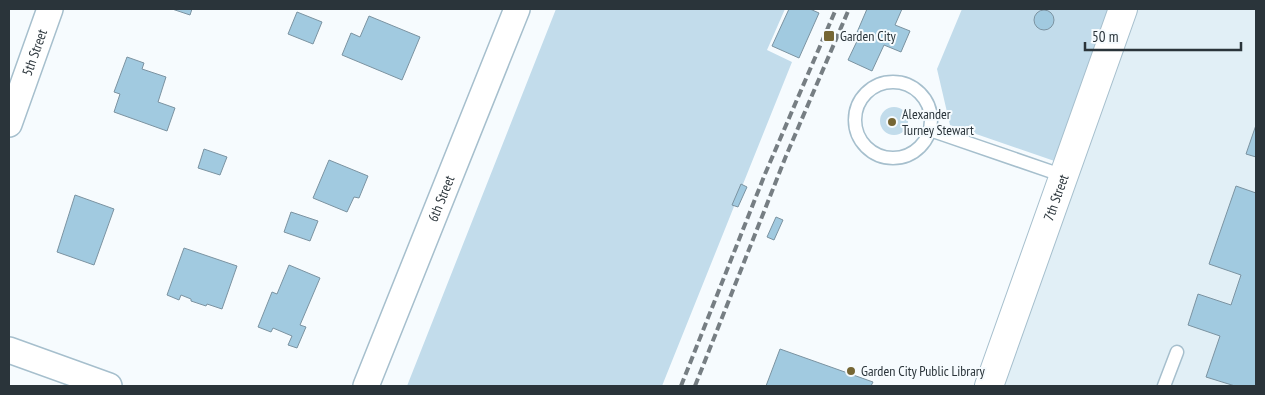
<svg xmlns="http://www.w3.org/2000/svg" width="1265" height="395" font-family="'PT Sans Narrow',sans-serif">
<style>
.built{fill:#e1eff6}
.green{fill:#c2dceb}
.building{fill:#a1cae0;stroke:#7b93a1}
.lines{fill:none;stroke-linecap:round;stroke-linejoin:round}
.service-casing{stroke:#a6bfcd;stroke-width:15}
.minor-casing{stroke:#a6bfcd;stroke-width:28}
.tertiary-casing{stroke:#a6bfcd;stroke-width:30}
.service{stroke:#fff;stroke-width:12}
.minor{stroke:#fff;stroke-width:25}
.tertiary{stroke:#fff;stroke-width:28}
.rail{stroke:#767e83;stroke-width:4;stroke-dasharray:8 4;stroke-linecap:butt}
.poi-dot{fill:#756634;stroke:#f6fbfe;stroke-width:2}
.labels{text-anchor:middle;stroke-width:4;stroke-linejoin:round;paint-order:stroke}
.poi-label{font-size:14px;fill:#2a343a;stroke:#f6fbfe;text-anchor:start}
.street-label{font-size:14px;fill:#2a343a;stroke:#f6fbfe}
</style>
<rect width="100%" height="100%" fill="#f6fbfe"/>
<path class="built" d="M 1126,9 L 1256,9 L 1256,386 L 990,386 Z"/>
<path class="green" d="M 556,9 L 785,9 L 767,50 L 792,62 L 662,386 L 407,386 Z
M 962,9 L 1126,9 L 1069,166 L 950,125 L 937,69 Z
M880 121a14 14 0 1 1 28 0a14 14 0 1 1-28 0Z"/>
<path class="building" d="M 172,9 L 192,9 L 190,15 Z
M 789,9 L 810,9 L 819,13 L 799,58 L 772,46 Z
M 867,9 L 902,9 L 895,25 L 910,31 L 901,52 L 884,45 L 872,71 L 848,60 L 858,39 L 855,37 Z
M1034 20a10 10 0 1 1 20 0a10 10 0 1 1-20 0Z
M 297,12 L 322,22 L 313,44 L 288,34 Z
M 369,16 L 420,37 L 402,80 L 342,55 L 351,33 L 360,37 Z
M 127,57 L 144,63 L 142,69 L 166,77 L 158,102 L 175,108 L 167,131 L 114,112 L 120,94 L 114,92 Z
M 1256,125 L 1256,157 L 1246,154 Z
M 204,149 L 227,157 L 220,175 L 198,168 Z
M 329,160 L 368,176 L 359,198 L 354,197 L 347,212 L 313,198 Z
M 741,184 L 747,187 L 738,207 L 732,205 Z
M 1236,186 L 1256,193 L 1256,386 L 1235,386 L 1206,377 L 1220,336 L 1188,325 L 1198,294 L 1231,305 L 1241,275 L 1209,264 Z
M 75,195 L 114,209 L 94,265 L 57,252 Z
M 291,212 L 318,221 L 310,241 L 284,232 Z
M 776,217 L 783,220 L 774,240 L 767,237 Z
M 184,248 L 237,266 L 222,309 L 207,304 L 206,306 L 191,301 L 191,299 L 181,295 L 179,300 L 167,295 Z
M 289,265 L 320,278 L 300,325 L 306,327 L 297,348 L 288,345 L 292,336 L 273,328 L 271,332 L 258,327 L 272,292 L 277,294 Z
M 780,349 L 873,382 L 871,386 L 766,386 Z"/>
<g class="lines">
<g class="service-casing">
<path id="service" d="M855 120a38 38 0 1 1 76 0a38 38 0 1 1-76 0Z
M 930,130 L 1064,176
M 1164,386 L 1177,352"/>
</g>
<g class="minor-casing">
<g id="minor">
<path id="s1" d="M 9,124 L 50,9"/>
<path d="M 9,350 L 109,386"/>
<path id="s2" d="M 366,386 L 517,9"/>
</g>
</g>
<g class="tertiary-casing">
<g id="tertiary">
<path id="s3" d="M 989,386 L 1123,9"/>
</g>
</g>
<use href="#service" class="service"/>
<use href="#minor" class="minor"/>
<use href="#tertiary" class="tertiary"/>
<path class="rail" d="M 681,386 L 765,174 L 836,9
M 695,386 L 786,156 L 849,9"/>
</g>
<g class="poi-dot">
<rect x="823" y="30" width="12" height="12" rx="2.5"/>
<circle cx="892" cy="122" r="5"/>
<circle cx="851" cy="371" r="5"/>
</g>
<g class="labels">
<g class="poi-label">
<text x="840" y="41">Garden City</text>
<text x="902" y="119">Alexander<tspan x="902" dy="16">Turney Stewart</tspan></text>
<text x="861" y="376">Garden City Public Library</text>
</g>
<g class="street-label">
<text dy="5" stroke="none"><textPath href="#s1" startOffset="76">5th Street</textPath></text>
<text dy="5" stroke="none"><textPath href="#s3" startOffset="200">7th Street</textPath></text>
<text dy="5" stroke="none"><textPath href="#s2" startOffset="202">6th Street</textPath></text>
</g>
</g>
<rect width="1265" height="395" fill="none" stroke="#2a343a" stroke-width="20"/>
<path d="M1085 42v8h156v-8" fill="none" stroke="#2a343a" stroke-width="2.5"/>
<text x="1092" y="42" font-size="15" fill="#2a343a" stroke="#f6fbfe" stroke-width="4" paint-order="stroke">50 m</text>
</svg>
